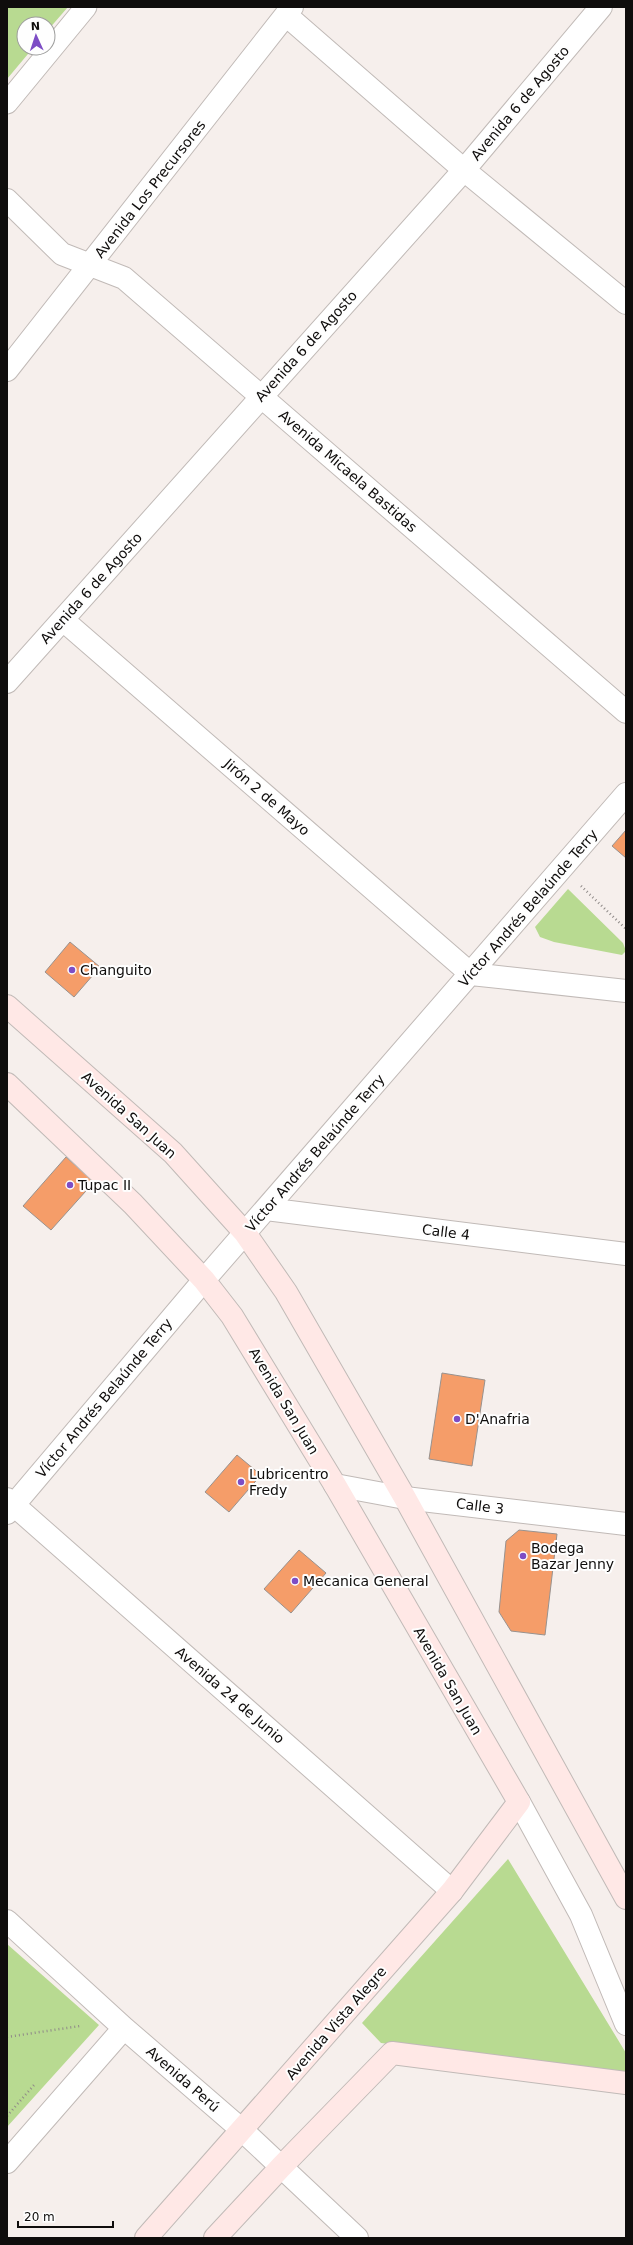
<svg xmlns="http://www.w3.org/2000/svg" width="633" height="2245" font-family="'DejaVu Sans',sans-serif">
<style>
.green{fill:#b8da91}
.building{fill:#f59d69;stroke:#98928f}
.lines{fill:none;stroke-linecap:round;stroke-linejoin:round}
.pedestrian-casing{stroke:#c1bab7;stroke-width:23}
.minor-casing{stroke:#c1bab7;stroke-width:24}
.tertiary-casing{stroke:#c1bab7;stroke-width:24}
.secondary-casing{stroke:#c1bab7;stroke-width:24}
.path{stroke:#8f8a88;stroke-width:2.5;stroke-dasharray:1 3;stroke-linecap:butt}
.pedestrian{stroke:#fff;stroke-width:21}
.minor{stroke:#fff;stroke-width:22}
.tertiary{stroke:#fff;stroke-width:22}
.secondary{stroke:#ffe8e6;stroke-width:22}
.poi-dot{fill:#7d4dc5;stroke:#fefefe;stroke-width:1.5}
.labels{text-anchor:middle;stroke-width:4;stroke-linejoin:round;paint-order:stroke}
.street-label{font-size:14px;fill:#0f0d0c;stroke:#fefefe}
.poi-label{font-size:14px;fill:#0f0d0c;stroke:#fefefe;text-anchor:start}
</style>
<rect width="100%" height="100%" fill="#f6efec"/>
<path class="green" d="M 7,7 L 68,7 L 48,30 L 48,24 L 24,24 L 24,48 L 33,48 L 7,79 Z
M 568,889 L 623,943 L 626,951 L 622,955 L 554,942 L 540,937 L 535,927 Z
M 508,1859 L 626,2053 L 626,2072 L 381,2043 L 362,2023 Z
M 7,1944 L 99,2025 L 7,2127 Z"/>
<path class="building" d="M 626,830 L 626,858 L 612,846 Z
M 70,942 L 100,967 L 74,997 L 45,972 Z
M 66,1157 L 94,1182 L 51,1230 L 23,1206 Z
M 442,1373 L 485,1380 L 472,1466 L 429,1459 Z
M 237,1455 L 261,1475 L 229,1512 L 205,1492 Z
M 519,1530 L 557,1534 L 545,1635 L 511,1631 L 499,1612 L 506,1541 Z
M 299,1550 L 326,1573 L 291,1613 L 264,1589 Z"/>
<g class="lines">
<g class="pedestrian-casing">
<path id="pedestrian" d="M 7,103 L 86,7"/>
</g>
<g class="minor-casing">
<path id="minor" d="M 286,15 L 464,170 L 626,303
M 7,200 L 62,254 L 124,278 L 626,712
M 7,370 L 292,7
M 63,620 L 471,974 L 626,991
M 7,682 L 464,170 L 601,7
M 266,1209 L 626,1254
M 335,1485 L 405,1498 L 626,1524
M 7,1499 L 452,1891
M 7,1513 L 204,1280 L 626,794
M 7,1921 L 124,2028 L 242,2130 L 357,2238
M 7,2162 L 124,2028"/>
</g>
<g class="tertiary-casing">
<path id="tertiary" d="M 519,1802 L 581,1915 L 626,2024"/>
</g>
<g class="secondary-casing">
<path id="secondary" d="M 7,1006 L 173,1153 L 245,1233 L 286,1292 L 405,1498 L 626,1898
M 7,1084 L 133,1204 L 204,1280 L 232,1316 L 335,1485 L 519,1802 L 452,1891 L 146,2238
M 215,2238 L 281,2167 L 392,2053 L 626,2083"/>
</g>
<path class="path" d="M 581,886 L 626,929
M 7,2037 L 80,2026
M 7,2116 L 34,2085"/>
<use href="#pedestrian" class="pedestrian"/>
<use href="#minor" class="minor"/>
<use href="#tertiary" class="tertiary"/>
<use href="#secondary" class="secondary"/>
</g>
<g class="poi-dot">
<circle cx="72" cy="970" r="4"/>
<circle cx="70" cy="1185" r="4"/>
<circle cx="457" cy="1419" r="4"/>
<circle cx="241" cy="1482" r="4"/>
<circle cx="523" cy="1556" r="4"/>
<circle cx="295" cy="1581" r="4"/>
</g>
<g class="labels">
<g class="street-label">
<text transform="translate(520 103) rotate(-50)" y="5">Avenida 6 de Agosto</text>
<text transform="translate(150 189) rotate(-52)" y="5">Avenida Los Precursores</text>
<text transform="translate(306 346) rotate(-48)" y="5">Avenida 6 de Agosto</text>
<text transform="translate(348 471) rotate(41)" y="5">Avenida Micaela Bastidas</text>
<text transform="translate(91 588) rotate(-48)" y="5">Avenida 6 de Agosto</text>
<text transform="translate(267 797) rotate(41)" y="5">Jirón 2 de Mayo</text>
<text transform="translate(528 908) rotate(-49)" y="5">Víctor Andrés Belaúnde Terry</text>
<text transform="translate(129 1115) rotate(42)" y="5">Avenida San Juan</text>
<text transform="translate(315 1153) rotate(-49)" y="5">Víctor Andrés Belaúnde Terry</text>
<text transform="translate(446 1232) rotate(7)" y="5">Calle 4</text>
<text transform="translate(104 1398) rotate(-50)" y="5">Víctor Andrés Belaúnde Terry</text>
<text transform="translate(284 1401) rotate(59)" y="5">Avenida San Juan</text>
<text transform="translate(480 1506) rotate(7)" y="5">Calle 3</text>
<text transform="translate(448 1681) rotate(60)" y="5">Avenida San Juan</text>
<text transform="translate(230 1695) rotate(41)" y="5">Avenida 24 de Junio</text>
<text transform="translate(336 2023) rotate(-49)" y="5">Avenida Vista Alegre</text>
<text transform="translate(183 2079) rotate(41)" y="5">Avenida Perú</text>
</g>
<g class="poi-label">
<text x="80" y="975">Changuito</text>
<text x="78" y="1190">Tupac II</text>
<text x="465" y="1424">D'Anafria</text>
<text x="249" y="1479">Lubricentro<tspan x="249" dy="16">Fredy</tspan></text>
<text x="531" y="1553">Bodega<tspan x="531" dy="16">Bazar Jenny</tspan></text>
<text x="303" y="1586">Mecanica General</text>
</g>
</g>
<rect width="633" height="2245" fill="none" stroke="#0f0d0c" stroke-width="16"/>
<g transform="translate(36 36) rotate(357)"><circle r="19" fill="#fefefe" stroke="#9e9e9d"/>
<path d="M0-3L7 15L0 10L-7 15Z" fill="#7d4dc5"/>
<text y="-6" font-size="11" font-weight="bold" text-anchor="middle" fill="#0f0d0c">N</text>
</g>
<path d="M18 2221v6h95v-6" fill="none" stroke="#0f0d0c" stroke-width="2"/>
<text x="24" y="2221" font-size="12" fill="#0f0d0c" stroke="#fefefe" stroke-width="3" paint-order="stroke">20 m</text>
</svg>
